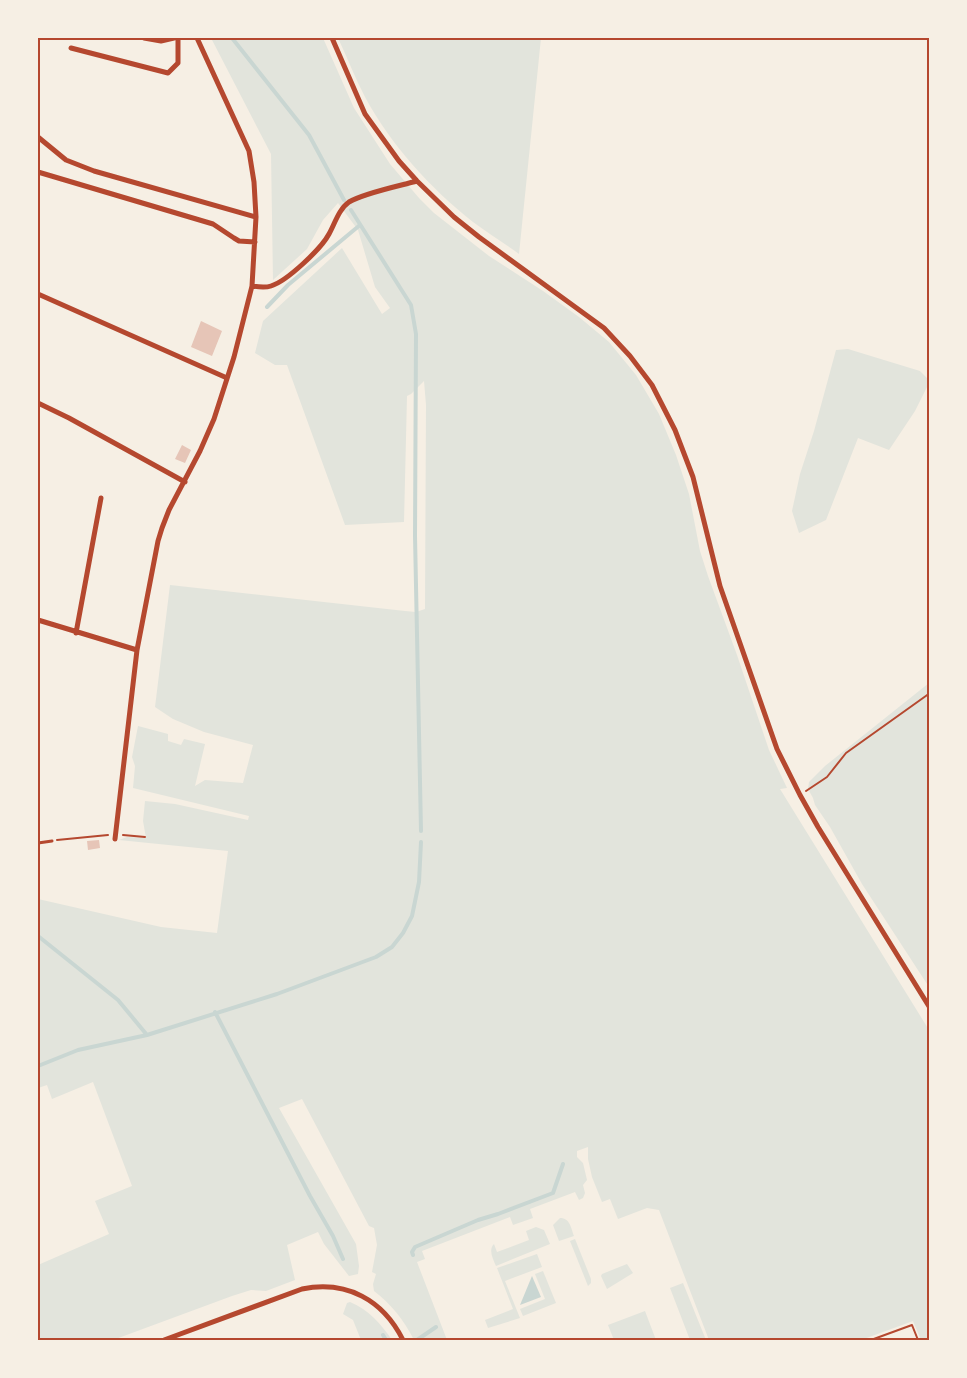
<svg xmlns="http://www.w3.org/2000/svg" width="967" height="1378" font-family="'IBM Plex Sans',sans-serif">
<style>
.green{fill:#e2e4dc}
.water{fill:#c9d6d2}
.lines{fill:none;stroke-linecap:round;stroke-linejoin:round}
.stream{stroke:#c9d6d2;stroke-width:4}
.building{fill:#e6c5b7}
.path{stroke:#b5482f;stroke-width:2}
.service{stroke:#b5482f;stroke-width:3}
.minor{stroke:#b5482f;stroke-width:5}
.neatline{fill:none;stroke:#b5482f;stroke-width:2}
</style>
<rect width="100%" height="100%" fill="#f6efe4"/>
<path class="green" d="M 211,38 L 323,38 L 354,108 L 390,164 L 419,198 L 434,213 L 489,256 L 543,291 L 579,317 L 609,342 L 636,375 L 659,414 L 676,455 L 689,494 L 700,551 L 708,576 L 737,655 L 769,750 L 787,788 L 780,789 L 929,1030 L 929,1340 L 921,1340 L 913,1321 L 861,1340 L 709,1340 L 659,1210 L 647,1208 L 618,1219 L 610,1199 L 602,1202 L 592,1177 L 588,1159 L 588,1147 L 577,1151 L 577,1157 L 583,1163 L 587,1180 L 583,1185 L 585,1193 L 583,1198 L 579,1200 L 575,1192 L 530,1209 L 533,1218 L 513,1225 L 510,1217 L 422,1251 L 425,1259 L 417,1262 L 447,1340 L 414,1340 C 404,1320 392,1305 374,1291 L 373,1284 L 376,1274 L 372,1272 L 377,1245 L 374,1228 L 369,1226 L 302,1099 L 279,1108 L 356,1244 L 359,1266 L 358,1274 L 349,1276 L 324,1244 L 318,1232 L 287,1245 L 295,1280 L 266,1291 L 251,1290 L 232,1296 L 113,1340 L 38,1340 L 38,1265 L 109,1234 L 95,1201 L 132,1186 L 93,1082 L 52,1099 L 47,1085 L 38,1088 L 38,899 L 161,927 L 217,933 L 228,851 L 119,840 L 127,837 L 146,838 L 143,821 L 145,801 L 175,804 L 248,820 L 249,816 L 133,788 L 135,766 L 132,757 L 138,726 L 168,734 L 168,741 L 181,745 L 184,739 L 205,744 L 195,786 L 205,780 L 243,783 L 253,745 L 204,732 L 173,719 L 155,707 L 170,585 L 405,611 L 416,612 L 425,609 L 426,405 L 424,381 L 411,394 L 407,396 L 404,522 L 345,525 L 287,365 L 275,365 L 255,353 L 263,321 L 342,248 L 382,314 L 390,308 L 375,287 L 358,230 L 338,203 L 323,220 L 307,249 L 273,280 L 271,154 Z
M 338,38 L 541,38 L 519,254 C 504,243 488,233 473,222 C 430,188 391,145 365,97 C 355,78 347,57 338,38 Z
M 848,349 L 920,371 L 929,380 L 929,383 L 915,411 L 889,450 L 858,438 L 826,520 L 799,533 L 792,511 L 800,474 L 814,431 L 836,350 Z
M 929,683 L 929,987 L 862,884 L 830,827 L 815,805 L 813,798 L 808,789 L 809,782 L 825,766 Z
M 560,1218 C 570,1218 571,1228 574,1236 L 559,1241 L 553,1225 Z
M 536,1227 L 544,1230 L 550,1244 L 496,1266 C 493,1259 488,1250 494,1244 L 497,1252 L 529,1240 L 526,1231 Z
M 575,1239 L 591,1279 L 591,1283 L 588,1286 L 570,1241 Z
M 537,1254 L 542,1267 L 505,1281 L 520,1318 L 488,1328 L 485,1320 L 513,1309 L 497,1268 Z
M 627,1264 L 633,1273 L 607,1289 L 601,1276 L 602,1274 Z
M 543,1271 L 556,1303 L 523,1316 L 520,1309 L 545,1299 L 535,1274 Z
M 683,1283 L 706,1340 L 690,1340 L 670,1288 Z
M 350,1302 C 369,1310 381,1324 392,1340 L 361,1340 L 353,1320 L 343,1314 L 347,1303 Z
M 645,1311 L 656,1340 L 614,1340 L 608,1325 Z"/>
<path class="water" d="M 532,1276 L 541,1297 L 520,1305 Z"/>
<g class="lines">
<path class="stream" d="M 232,38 L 309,135 L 344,200
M 351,210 L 411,305 L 416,334 L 415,536 L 421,831
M 267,307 L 288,285 L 360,225
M 38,936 L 118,1000 L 147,1035
M 215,1012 L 310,1196 L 333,1236 L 343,1259
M 38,1066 L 78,1050 L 147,1035 L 277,994 L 376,957 L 392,947 L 403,933 L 412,916 L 419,882 L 421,842
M 413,1255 L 412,1252 L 415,1247 L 478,1220 L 498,1214 L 553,1193 L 563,1164
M 383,1335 L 386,1340
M 417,1340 L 436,1327"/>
</g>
<path class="building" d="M 201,321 L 222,331 L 212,356 L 191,347 Z
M 182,445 L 191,450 L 185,463 L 175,459 Z
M 99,840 L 100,848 L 88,850 L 87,841 Z"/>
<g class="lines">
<path class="path" d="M 806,791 L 827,777 L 846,753 L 930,693
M 123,835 L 145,837
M 57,840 L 108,835
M 871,1340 L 912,1325 L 918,1340"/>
<path class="service" d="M 38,843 L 52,841"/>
<path class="minor" d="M 144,38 L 161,41 L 174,38
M 332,38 L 365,114 L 399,161 L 417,181 L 454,217 L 479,237 L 604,328 L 630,356 L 652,385 L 675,430 L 693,477 L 720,586 L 777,749 L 800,795 L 818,827 L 930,1008
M 71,48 L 168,73 L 178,63 L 178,38
M 38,137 L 66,160 L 94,171 L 256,217
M 38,172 L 213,224 L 234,238 L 239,241 L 255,242
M 252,286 C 258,287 265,288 271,286 C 287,281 321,249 329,234 C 335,223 339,209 349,202 C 364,193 399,186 417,181
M 38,294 L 227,378
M 38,403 L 69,418 L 185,482
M 38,620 L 137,650
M 76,633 L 101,498
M 115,839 L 137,650 L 158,541 L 162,528 L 169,510 L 200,451 L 214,419 L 234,357 L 252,286 L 256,217 L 254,182 L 249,151 L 197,38
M 164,1340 L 302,1289 C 347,1280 383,1300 403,1340"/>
</g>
<rect width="967" height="1378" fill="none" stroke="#f6efe4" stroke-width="78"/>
<rect x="39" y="39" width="889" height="1300" class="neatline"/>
</svg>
